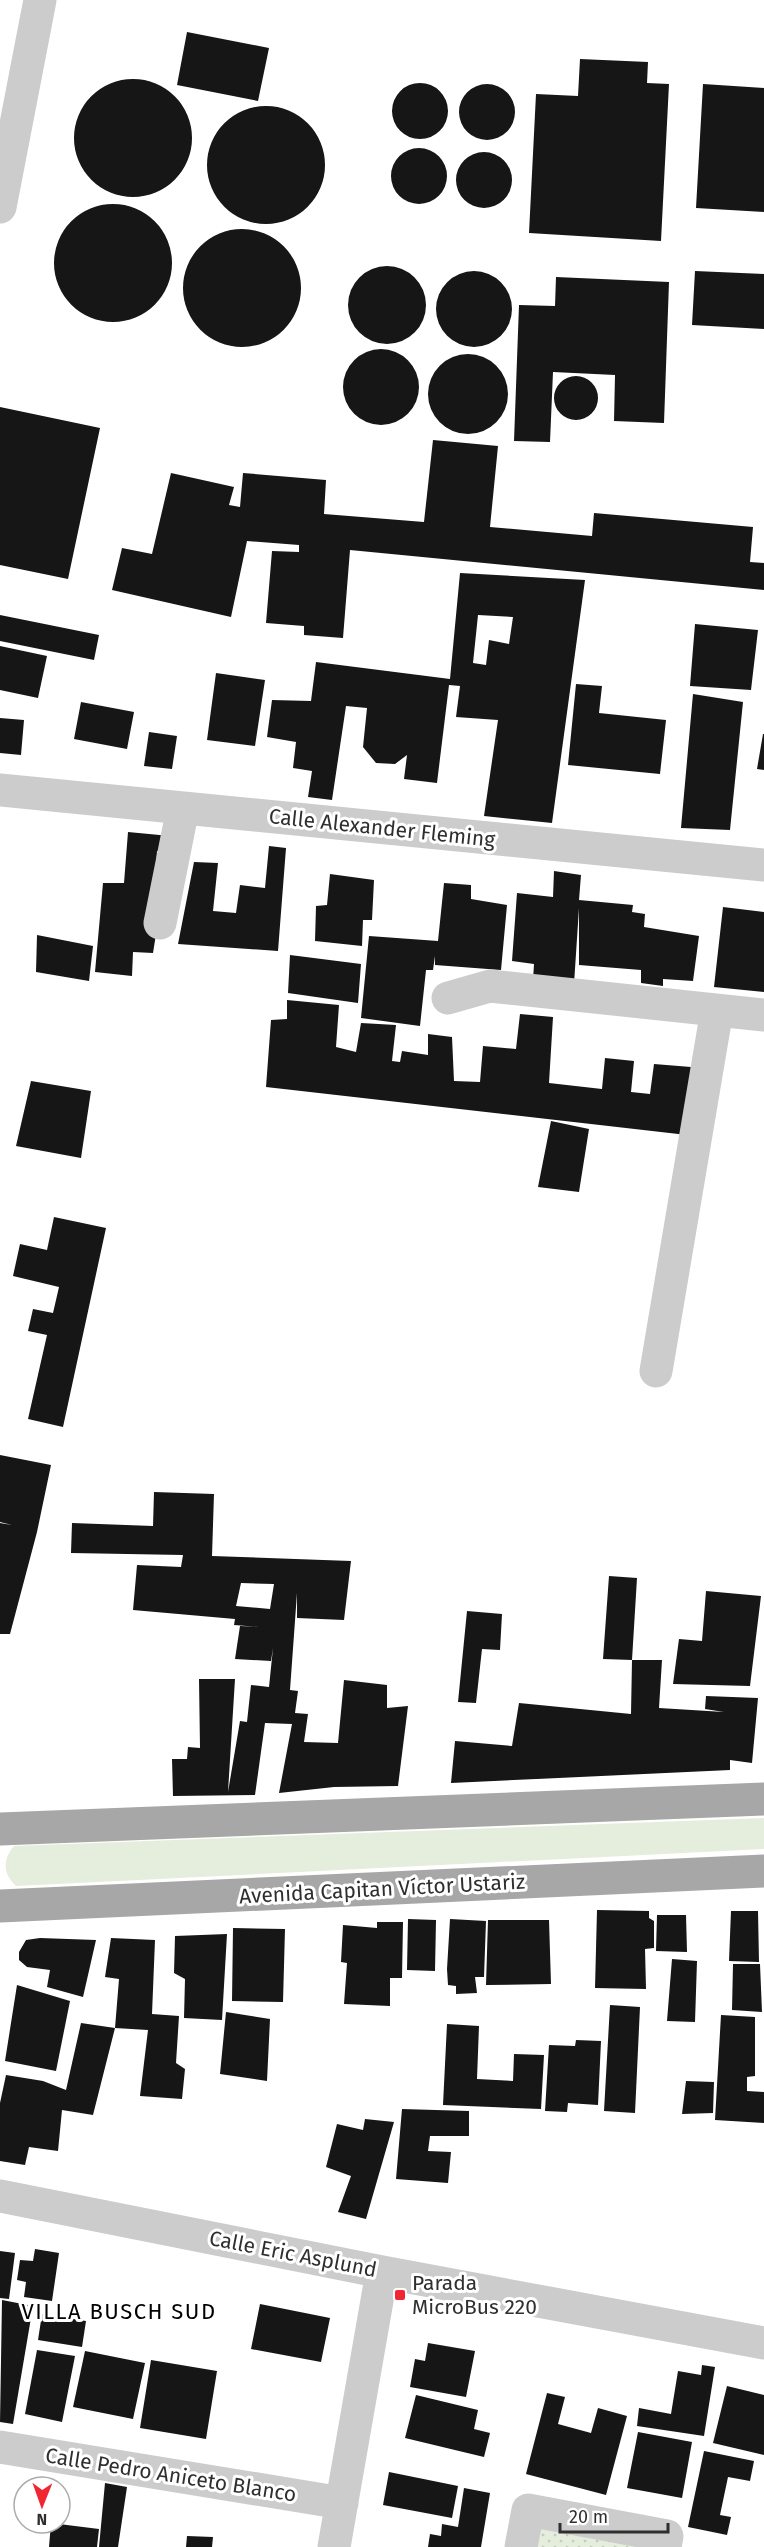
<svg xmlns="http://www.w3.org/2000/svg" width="764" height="2547" font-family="'Fira Sans',sans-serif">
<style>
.grass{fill:#e5eddc}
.park{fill:url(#park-dots)}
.building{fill:#161616;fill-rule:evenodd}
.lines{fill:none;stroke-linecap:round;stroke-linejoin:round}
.minor{stroke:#ccc;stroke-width:33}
.major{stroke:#a7a7a7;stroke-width:33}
.poi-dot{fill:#f02732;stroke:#fff;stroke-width:2}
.labels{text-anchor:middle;stroke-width:6;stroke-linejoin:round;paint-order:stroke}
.street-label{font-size:21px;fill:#2f2f2f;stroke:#fff}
.poi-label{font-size:21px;fill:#2f2f2f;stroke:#fff;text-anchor:start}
.neighbourhood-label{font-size:22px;letter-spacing:1.5px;fill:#000;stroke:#fff}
</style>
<defs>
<pattern id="park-dots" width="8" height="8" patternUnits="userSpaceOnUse" patternTransform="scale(1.5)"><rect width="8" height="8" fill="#e5eddc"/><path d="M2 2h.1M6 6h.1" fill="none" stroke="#c5ccbd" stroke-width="1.8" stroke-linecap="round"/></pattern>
</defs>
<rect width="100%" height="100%" fill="#fff"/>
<path class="grass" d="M 764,1818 L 764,1849 L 16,1886 C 3,1874 2,1860 14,1846 Z"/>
<path class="park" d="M 539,2528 L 650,2547 L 534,2547 Z"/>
<path class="building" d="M 187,32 L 269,48 L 258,101 L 177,85 Z
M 580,59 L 648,62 L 647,83 L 669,84 L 661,241 L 529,233 L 536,94 L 578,96 Z
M74 138a59 59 0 1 1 118 0a59 59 0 1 1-118 0Z
M392 111a28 28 0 1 1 56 0a28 28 0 1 1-56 0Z
M459 112a28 28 0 1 1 56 0a28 28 0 1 1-56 0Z
M 703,84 L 764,88 L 764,212 L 696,208 Z
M207 165a59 59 0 1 1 118 0a59 59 0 1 1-118 0Z
M391 176a28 28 0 1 1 56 0a28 28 0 1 1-56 0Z
M456 180a28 28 0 1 1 56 0a28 28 0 1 1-56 0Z
M54 263a59 59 0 1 1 118 0a59 59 0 1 1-118 0Z
M183 288a59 59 0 1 1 118 0a59 59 0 1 1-118 0Z
M348 305a39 39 0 1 1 78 0a39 39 0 1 1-78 0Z
M 695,271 L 764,274 L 764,329 L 692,325 Z
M436 309a38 38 0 1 1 76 0a38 38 0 1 1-76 0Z
M 556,277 L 669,282 L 664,423 L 614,421 L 615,375 L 553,372 L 550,442 L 514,441 L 519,305 L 555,306 Z
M343 387a38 38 0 1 1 76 0a38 38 0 1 1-76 0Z
M428 394a40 40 0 1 1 80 0a40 40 0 1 1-80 0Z
M554 398a22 22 0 1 1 44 0a22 22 0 1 1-44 0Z
M 0,407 L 100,428 L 68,579 L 0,565 Z
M 433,440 L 498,446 L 490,527 L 592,536 L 594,513 L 753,527 L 750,562 L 764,563 L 764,590 L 350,550 L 343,638 L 304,635 L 304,626 L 266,623 L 272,551 L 299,552 L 299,545 L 247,541 L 231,617 L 112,590 L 122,548 L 152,554 L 171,473 L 234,487 L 229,505 L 240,507 L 243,473 L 326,480 L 324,514 L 424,522 Z
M 460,573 L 585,580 L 552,823 L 484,816 L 498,720 L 456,717 L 460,686 L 449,685 L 437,783 L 404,779 L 407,755 L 395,764 L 376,763 L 363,747 L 367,708 L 346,706 L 332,800 L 308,797 L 312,771 L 293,768 L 296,742 L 267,737 L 272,700 L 311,701 L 316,662 L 450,679 ZM 478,615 L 513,617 L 509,644 L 489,640 L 486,665 L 473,663 Z
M 0,615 L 99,635 L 94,660 L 0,641 Z
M 695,624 L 758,630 L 751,690 L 690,686 Z
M 0,646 L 47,656 L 38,698 L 0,690 Z
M 216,673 L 265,680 L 255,746 L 207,740 Z
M 576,684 L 602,686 L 599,713 L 666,720 L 660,774 L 568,765 Z
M 693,694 L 743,702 L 730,830 L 681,828 Z
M 81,702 L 134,712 L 127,749 L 74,739 Z
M 0,718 L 24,720 L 21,755 L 0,753 Z
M 149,732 L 177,736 L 172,769 L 144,766 Z
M 763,734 L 764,734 L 764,770 L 757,769 Z
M 128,832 L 170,836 L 167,852 L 157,851 L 155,884 L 160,909 L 153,953 L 133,952 L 132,976 L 95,972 L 103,883 L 124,883 Z
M 269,846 L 286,848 L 278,951 L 178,944 L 194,862 L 218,863 L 213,911 L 236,913 L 240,885 L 265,888 Z
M 554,871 L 581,875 L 579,900 L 633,905 L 632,912 L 645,914 L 644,927 L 699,936 L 693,981 L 663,979 L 663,986 L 641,983 L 641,970 L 579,965 L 579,908 L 574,984 L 533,980 L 534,964 L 512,961 L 517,893 L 553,897 Z
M 330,874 L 374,880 L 372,920 L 363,920 L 362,946 L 315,941 L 316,906 L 327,905 Z
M 444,883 L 471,885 L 471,899 L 507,905 L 501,970 L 435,965 L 435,956 L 433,970 L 426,970 L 420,1026 L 361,1018 L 369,936 L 438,941 Z
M 723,907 L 764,912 L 764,992 L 714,987 Z
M 37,935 L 93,946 L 89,981 L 36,972 Z
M 290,955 L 361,964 L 358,1003 L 288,993 Z
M 287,1000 L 339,1005 L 336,1047 L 356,1052 L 361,1023 L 396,1025 L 392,1061 L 400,1062 L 402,1051 L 428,1055 L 428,1034 L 452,1037 L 454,1081 L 480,1082 L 483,1046 L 516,1049 L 520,1014 L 553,1017 L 549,1083 L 602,1089 L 605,1058 L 634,1061 L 631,1092 L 650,1094 L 654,1064 L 691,1067 L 687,1135 L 266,1087 L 271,1020 L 287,1019 Z
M 31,1081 L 91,1091 L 81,1158 L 16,1146 Z
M 551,1121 L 589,1129 L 579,1192 L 538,1187 Z
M 54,1217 L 106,1228 L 63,1427 L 28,1419 L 47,1335 L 28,1331 L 33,1309 L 53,1313 L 59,1287 L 13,1276 L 20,1244 L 47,1250 Z
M 0,1455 L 51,1465 L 37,1532 L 10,1634 L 0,1634 L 0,1523 L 12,1525 L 0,1522 Z
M 154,1492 L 214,1494 L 212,1556 L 351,1561 L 344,1620 L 297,1618 L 297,1593 L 290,1690 L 298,1691 L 295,1713 L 308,1714 L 304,1742 L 338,1743 L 344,1680 L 387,1685 L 387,1708 L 408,1706 L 398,1786 L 334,1787 L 279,1793 L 292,1724 L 265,1723 L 255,1795 L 173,1796 L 172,1759 L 187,1759 L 188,1747 L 200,1748 L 199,1679 L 235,1679 L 228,1792 L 240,1721 L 247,1722 L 251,1685 L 269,1687 L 273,1648 L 271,1661 L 235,1659 L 240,1626 L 259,1627 L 234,1625 L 235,1619 L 133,1610 L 137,1565 L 181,1567 L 183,1555 L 71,1553 L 72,1523 L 153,1526 ZM 241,1583 L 274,1584 L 270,1609 L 236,1606 Z
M 609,1576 L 637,1578 L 632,1660 L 662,1660 L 659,1708 L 724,1712 L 705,1709 L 706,1696 L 758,1698 L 752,1763 L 730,1760 L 730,1770 L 451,1783 L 455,1741 L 512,1746 L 519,1703 L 631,1714 L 632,1660 L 603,1659 Z
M 706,1591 L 761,1596 L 750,1686 L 673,1684 L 679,1639 L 702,1641 Z
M 467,1611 L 502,1614 L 500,1650 L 482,1649 L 476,1703 L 458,1702 Z
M 597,1910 L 649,1911 L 649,1918 L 654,1921 L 654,1948 L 645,1949 L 646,1989 L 595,1988 Z
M 731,1911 L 758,1911 L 759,1962 L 729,1961 Z
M 657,1915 L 686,1915 L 687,1952 L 656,1951 Z
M 408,1919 L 436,1920 L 435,1971 L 407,1970 Z
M 450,1919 L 486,1921 L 484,1977 L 475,1977 L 477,1993 L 456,1994 L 456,1986 L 448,1985 L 447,1969 Z
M 488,1920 L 549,1920 L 551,1984 L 486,1985 Z
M 377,1922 L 403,1922 L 402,1978 L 390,1978 L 390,2006 L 344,2004 L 347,1963 L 341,1962 L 343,1925 L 377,1928 Z
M 233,1928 L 285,1929 L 283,2002 L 232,2001 Z
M 227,1934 L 222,2020 L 184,2018 L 185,1979 L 174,1973 L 175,1936 Z
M 40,1938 L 96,1940 L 83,1997 L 47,1987 L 50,1970 L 27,1967 L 19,1960 L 19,1952 L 26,1940 Z
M 111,1938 L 155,1940 L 152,2014 L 179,2016 L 176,2063 L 185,2069 L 182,2099 L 140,2096 L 148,2030 L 115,2028 L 119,1979 L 105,1977 Z
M 672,1959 L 697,1961 L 695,2022 L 667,2021 Z
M 733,1964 L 760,1964 L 762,2012 L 732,2010 Z
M 17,1985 L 70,2001 L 56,2071 L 5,2061 Z
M 610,2005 L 640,2007 L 635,2113 L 604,2111 Z
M 226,2012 L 270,2019 L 267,2081 L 220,2074 Z
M 721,2015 L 755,2017 L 755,2076 L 747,2077 L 747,2091 L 764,2092 L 764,2123 L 715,2120 Z
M 81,2023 L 115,2028 L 93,2115 L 62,2110 L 58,2151 L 29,2147 L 25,2165 L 0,2161 L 0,2103 L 6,2075 L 43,2081 L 66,2090 Z
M 447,2024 L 479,2026 L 477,2079 L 513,2081 L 514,2054 L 544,2055 L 541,2109 L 443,2105 Z
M 576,2040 L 601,2041 L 598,2105 L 568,2103 L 567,2112 L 545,2111 L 549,2045 L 575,2046 Z
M 686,2081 L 714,2082 L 713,2113 L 682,2114 Z
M 402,2109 L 469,2111 L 469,2136 L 430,2136 L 428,2151 L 451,2152 L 448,2183 L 396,2179 Z
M 365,2119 L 394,2122 L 366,2219 L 338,2212 L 351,2176 L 326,2167 L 337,2124 L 363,2130 Z
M 35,2249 L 59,2253 L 52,2301 L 24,2297 L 26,2282 L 17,2280 L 20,2260 L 33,2261 Z
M 0,2251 L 15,2253 L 9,2299 L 0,2298 Z
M 2,2300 L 33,2306 L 13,2424 L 0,2422 Z
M 260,2304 L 330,2318 L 321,2362 L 251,2349 Z
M 42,2314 L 86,2321 L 82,2347 L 38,2340 Z
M 428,2343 L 475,2351 L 466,2397 L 410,2387 L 415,2359 L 425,2361 Z
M 37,2350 L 75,2356 L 62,2422 L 25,2414 Z
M 85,2351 L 145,2363 L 133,2419 L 73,2407 Z
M 151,2360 L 217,2371 L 206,2439 L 140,2428 Z
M 702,2365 L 715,2367 L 704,2436 L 637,2426 L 639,2408 L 671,2414 L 678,2371 L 701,2375 Z
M 727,2386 L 764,2395 L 764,2455 L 713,2443 Z
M 547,2393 L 565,2397 L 558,2424 L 591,2433 L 598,2408 L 627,2416 L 606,2495 L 526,2474 Z
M 416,2395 L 478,2410 L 474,2429 L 490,2433 L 484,2457 L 405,2438 Z
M 638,2432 L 692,2442 L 682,2498 L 627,2488 Z
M 704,2451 L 754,2461 L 750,2481 L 728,2477 L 720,2515 L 731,2517 L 727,2535 L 688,2527 Z
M 389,2472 L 458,2486 L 452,2518 L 383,2505 Z
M 105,2483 L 127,2487 L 118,2547 L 99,2547 Z
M 464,2488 L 490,2493 L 481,2547 L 428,2547 L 430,2534 L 441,2536 L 442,2524 L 458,2527 Z
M 51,2523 L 99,2529 L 97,2547 L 49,2547 Z
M 187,2536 L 213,2537 L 212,2547 L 186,2547 Z"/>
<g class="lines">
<path class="minor" d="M 0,207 L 40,0
M 0,790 L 764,865
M 160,923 L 183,808
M 448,998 L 490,986 L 764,1015
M 656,1371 L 717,1010
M 0,2196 L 382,2272 L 764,2343
M 0,2447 L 342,2503
M 334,2547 L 382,2272
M 521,2547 L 528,2510 L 667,2536 L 665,2547"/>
<path class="major" d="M 0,1829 L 764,1799
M 0,1906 L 764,1871"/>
</g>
<rect class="poi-dot" x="394" y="2289" width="12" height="12" rx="3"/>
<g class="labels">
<g class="street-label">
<text transform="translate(382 828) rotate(6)" y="7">Calle Alexander Fleming</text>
<text transform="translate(382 1889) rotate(-3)" y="7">Avenida Capitan Víctor Ustariz</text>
<text transform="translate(293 2254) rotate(11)" y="7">Calle Eric Asplund</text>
<text transform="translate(171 2475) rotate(9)" y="7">Calle Pedro Aniceto Blanco</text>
</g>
<g class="poi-label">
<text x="412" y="2290">Parada<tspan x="412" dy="24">MicroBus 220</tspan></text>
</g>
<g class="neighbourhood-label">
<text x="119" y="2319">VILLA BUSCH SUD</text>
</g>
</g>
<g transform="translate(42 2505) rotate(181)"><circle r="28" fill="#ffffff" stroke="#acacac" stroke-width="1.5"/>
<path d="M0-4.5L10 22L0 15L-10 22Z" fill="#f02732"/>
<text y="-9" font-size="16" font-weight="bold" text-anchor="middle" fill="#2f2f2f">N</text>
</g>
<path d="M560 2523v9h108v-9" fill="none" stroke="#2f2f2f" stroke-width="3"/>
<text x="569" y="2523" font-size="18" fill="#2f2f2f" stroke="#ffffff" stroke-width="4.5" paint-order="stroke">20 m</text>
</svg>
